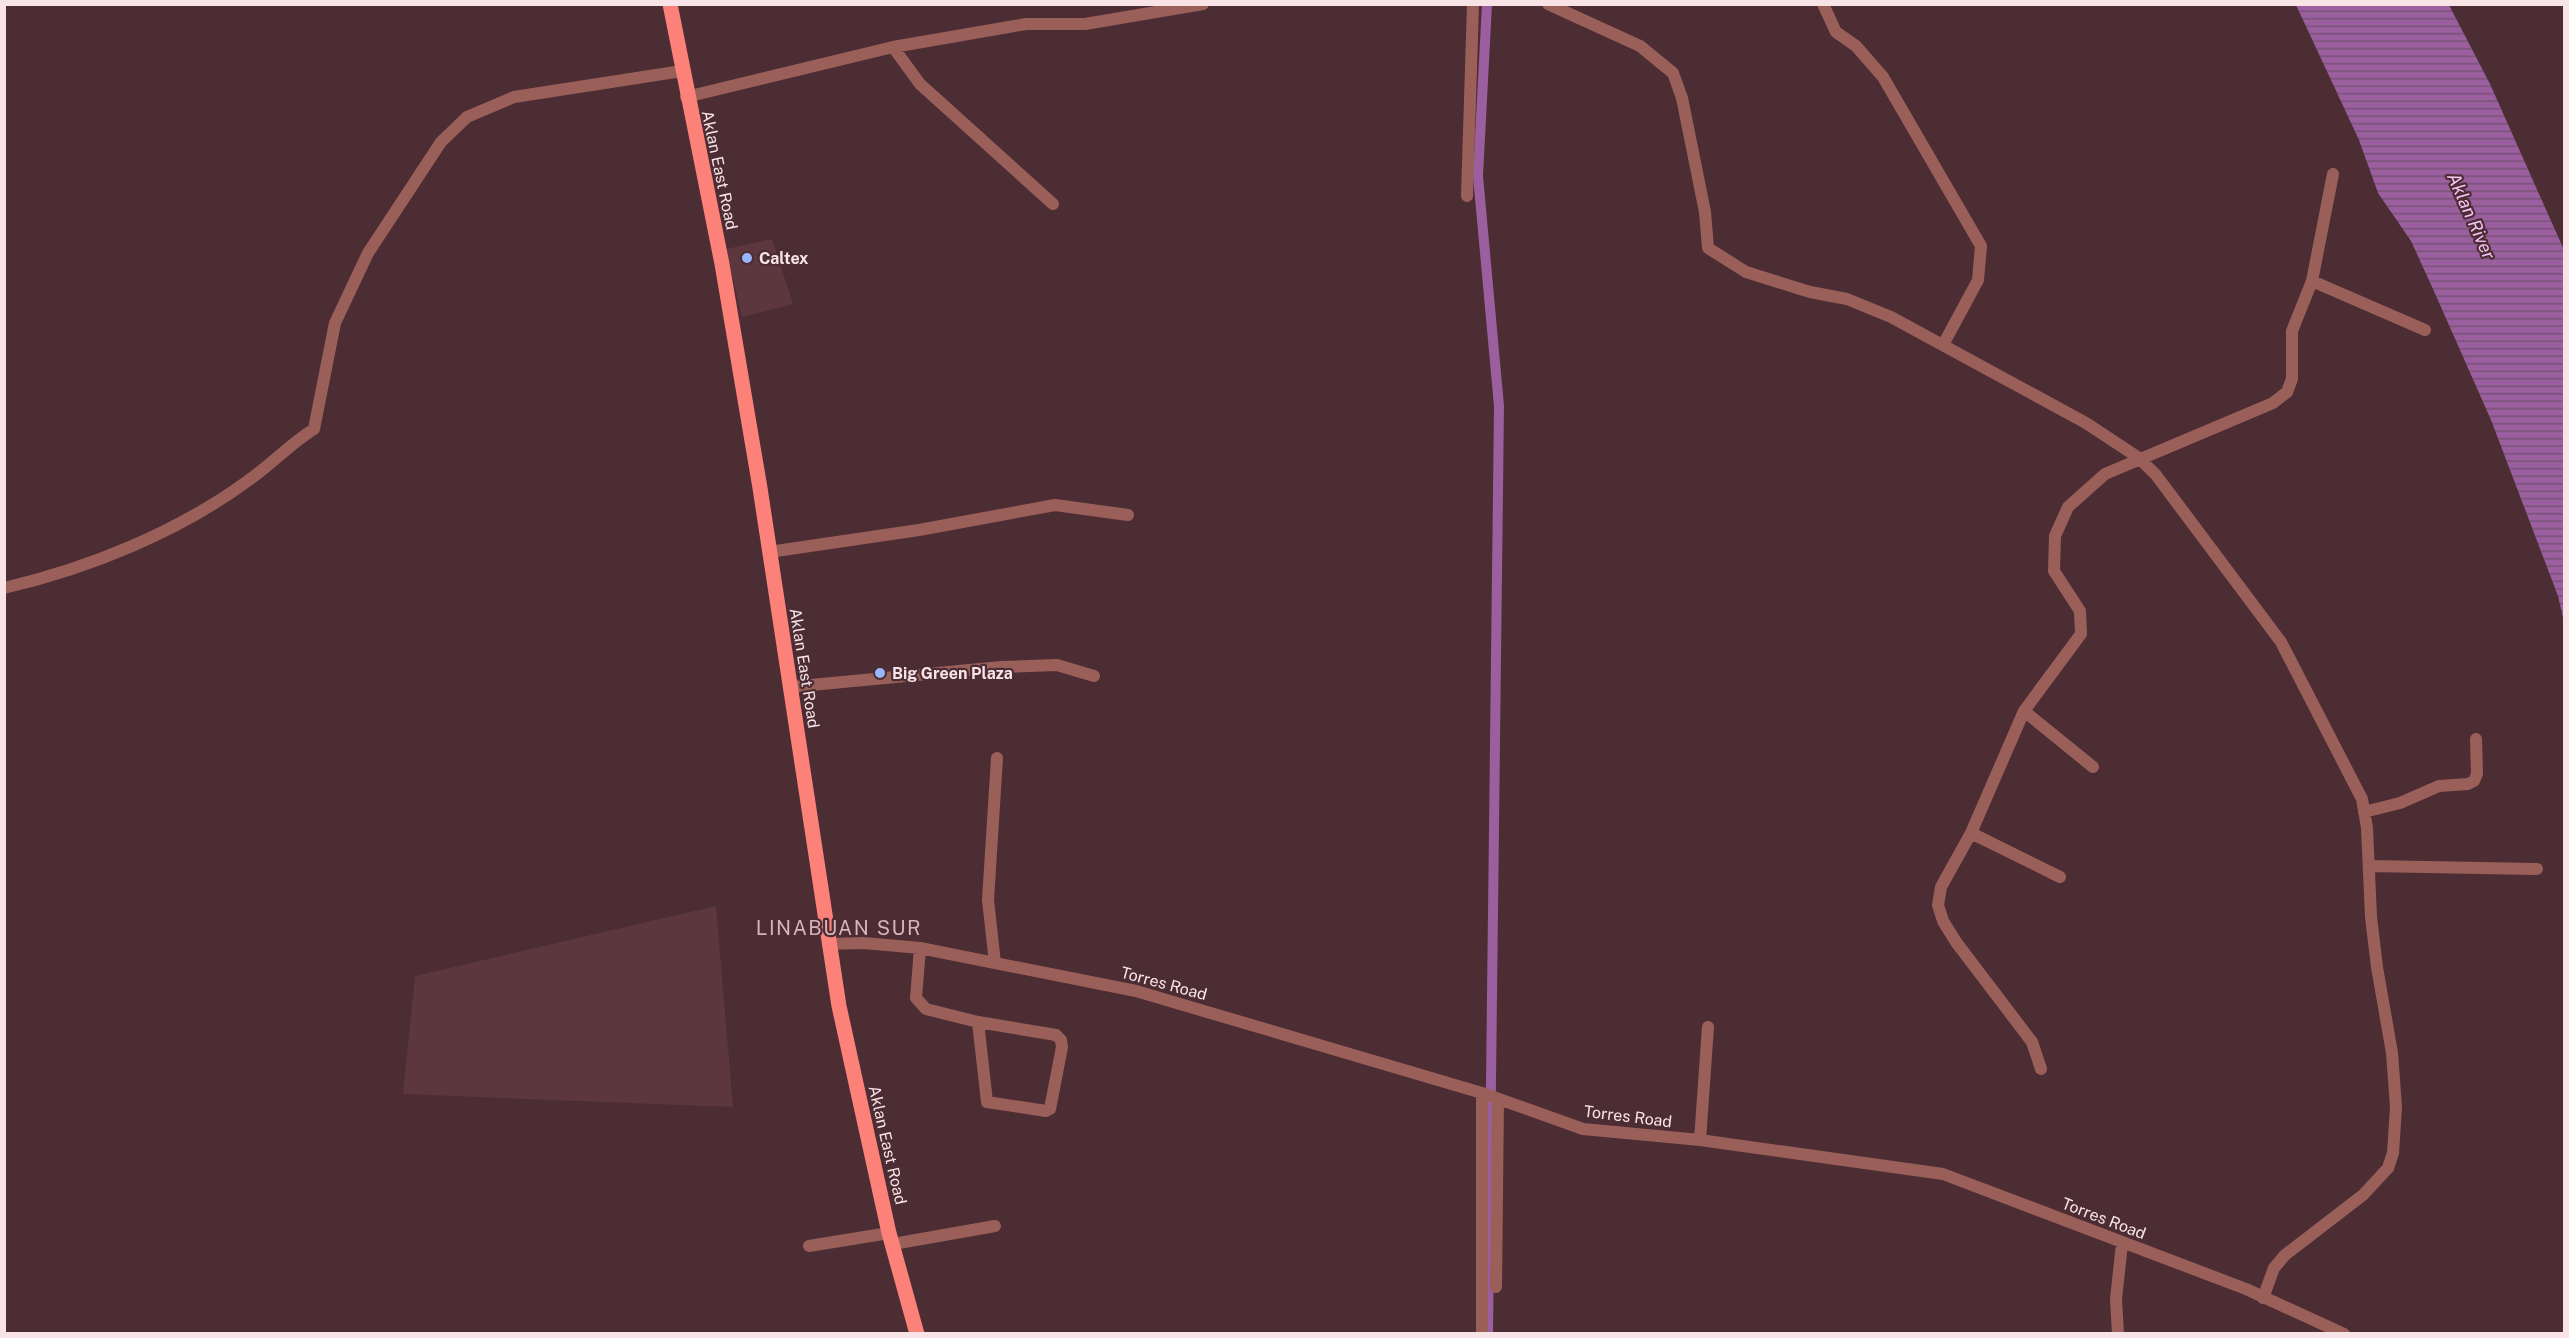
<svg xmlns="http://www.w3.org/2000/svg" width="2569" height="1338" font-family="'Public Sans',sans-serif">
<style>
.built{fill:#5c373e}
.water{fill:url(#water-rules)}
.lines{fill:none;stroke-linecap:round;stroke-linejoin:round}
.canal{stroke:#9b5e9e;stroke-width:10}
.minor{stroke:#9b5f59;stroke-width:12}
.primary{stroke:#fc8178;stroke-width:15}
.poi-dot{fill:#97b6fd;stroke:#4c2d34;stroke-width:2}
.labels{text-anchor:middle;stroke-width:4.5;stroke-linejoin:round;paint-order:stroke}
.street-label{font-size:16px;fill:#f8e4e7;stroke:#4c2d34}
.poi-label{font-size:16px;font-weight:bold;fill:#f8e4e7;stroke:#4c2d34;text-anchor:start}
.water-label{font-size:18px;font-style:italic;fill:#f6c3f7;stroke:#4c2d34}
.quarter-label{font-size:20px;letter-spacing:1.5px;fill:#dab3ba;stroke:#4c2d34}
</style>
<defs>
<pattern id="water-rules" width="6" height="5" patternUnits="userSpaceOnUse" patternTransform="scale(1.5)"><rect width="6" height="5" fill="#9b5e9e"/><path d="M0 2.5h6" fill="none" stroke="#775276"/></pattern>
</defs>
<rect width="100%" height="100%" fill="#4c2d34"/>
<path class="built" d="M 772,239 L 793,304 L 742,317 L 726,249 Z
M 716,906 L 733,1107 L 403,1094 L 415,976 Z"/>
<path class="water" d="M 2296,5 L 2449,5 L 2490,84 L 2564,250 L 2564,622 L 2558,596 L 2491,420 L 2433,289 L 2411,241 L 2378,193 L 2359,140 Z"/>
<g class="lines">
<path class="canal" d="M 1487,4 L 1478,176 L 1499,406 L 1488,1334"/>
<path class="minor" d="M 1548,4 L 1640,46 L 1673,73 L 1682,98 L 1705,212 L 1708,248 L 1746,272 L 1810,292 L 1847,299 L 1891,317 L 2086,423 L 2139,458 L 2156,475 L 2281,642 L 2362,799 L 2367,828 L 2371,917 L 2377,967 L 2392,1053 L 2396,1107 L 2393,1153 L 2388,1168 L 2363,1195 L 2285,1255 L 2274,1268 L 2263,1298
M 1823,4 L 1836,32 L 1856,46 L 1883,77 L 1981,246 L 1978,280 L 1943,345
M 893,47 L 920,84 L 1053,204
M 686,97 L 893,47 L 1026,24 L 1085,24 L 1203,4
M 1467,196 L 1473,4
M 2312,281 L 2425,330
M 769,552 L 919,530 L 1055,505 L 1128,515
M 4,588 C 90,568 178,532 249,480 C 272,464 290,444 314,429 L 335,323 L 368,253 L 441,142 L 467,117 L 514,97 L 682,71
M 790,687 L 1001,667 L 1057,665 L 1094,676
M 2024,711 L 2093,767
M 2364,812 L 2400,803 L 2439,786 L 2468,784 L 2474,781 L 2477,774 L 2476,739
M 1971,833 L 2060,877
M 2369,866 L 2537,869
M 828,944 L 864,943 L 920,948 L 1136,991 L 1482,1093 L 1583,1129 L 1700,1140 L 1943,1174 L 2246,1289 L 2344,1334
M 920,948 L 916,998 L 926,1009 L 978,1022 L 1056,1035 L 1061,1040 L 1062,1047 L 1050,1109 L 1046,1111 L 987,1102 L 978,1022
M 995,963 L 988,900 L 997,758
M 2041,1069 L 2032,1042 L 1956,942 L 1943,921 L 1938,905 L 1941,887 L 1971,833 L 2024,711 L 2081,634 L 2080,611 L 2054,571 L 2055,536 L 2068,507 L 2105,474 L 2273,403 L 2287,392 L 2292,379 L 2292,331 L 2312,281 L 2333,174
M 1700,1140 L 1708,1027
M 893,1244 L 995,1226
M 809,1246 L 889,1233
M 1496,1287 L 1498,1099
M 1482,1334 L 1482,1093
M 2118,1334 L 2116,1299 L 2122,1244"/>
<path class="primary" d="M 670,4 L 722,264 L 760,488 L 839,1006 L 889,1233 L 917,1334"/>
</g>
<g class="poi-dot">
<circle cx="747" cy="258" r="6"/>
<circle cx="880" cy="673" r="6"/>
</g>
<g class="labels">
<g class="street-label">
<text transform="translate(720 170) rotate(78)" y="6">Aklan East Road</text>
<text transform="translate(805 668) rotate(81)" y="6">Aklan East Road</text>
<text transform="translate(1164 983) rotate(15)" y="6">Torres Road</text>
<text transform="translate(1628 1116) rotate(7)" y="6">Torres Road</text>
<text transform="translate(888 1145) rotate(77)" y="6">Aklan East Road</text>
<text transform="translate(2104 1218) rotate(21)" y="6">Torres Road</text>
</g>
<g class="poi-label">
<text x="759" y="264">Caltex</text>
<text x="892" y="679">Big Green Plaza</text>
</g>
<g class="water-label">
<text transform="translate(2471 216) rotate(66)" y="6">Aklan River</text>
</g>
<g class="quarter-label">
<text x="839" y="935">LINABUAN SUR</text>
</g>
</g>
<rect width="2569" height="1338" fill="none" stroke="#f8e4e7" stroke-width="12"/>
</svg>
